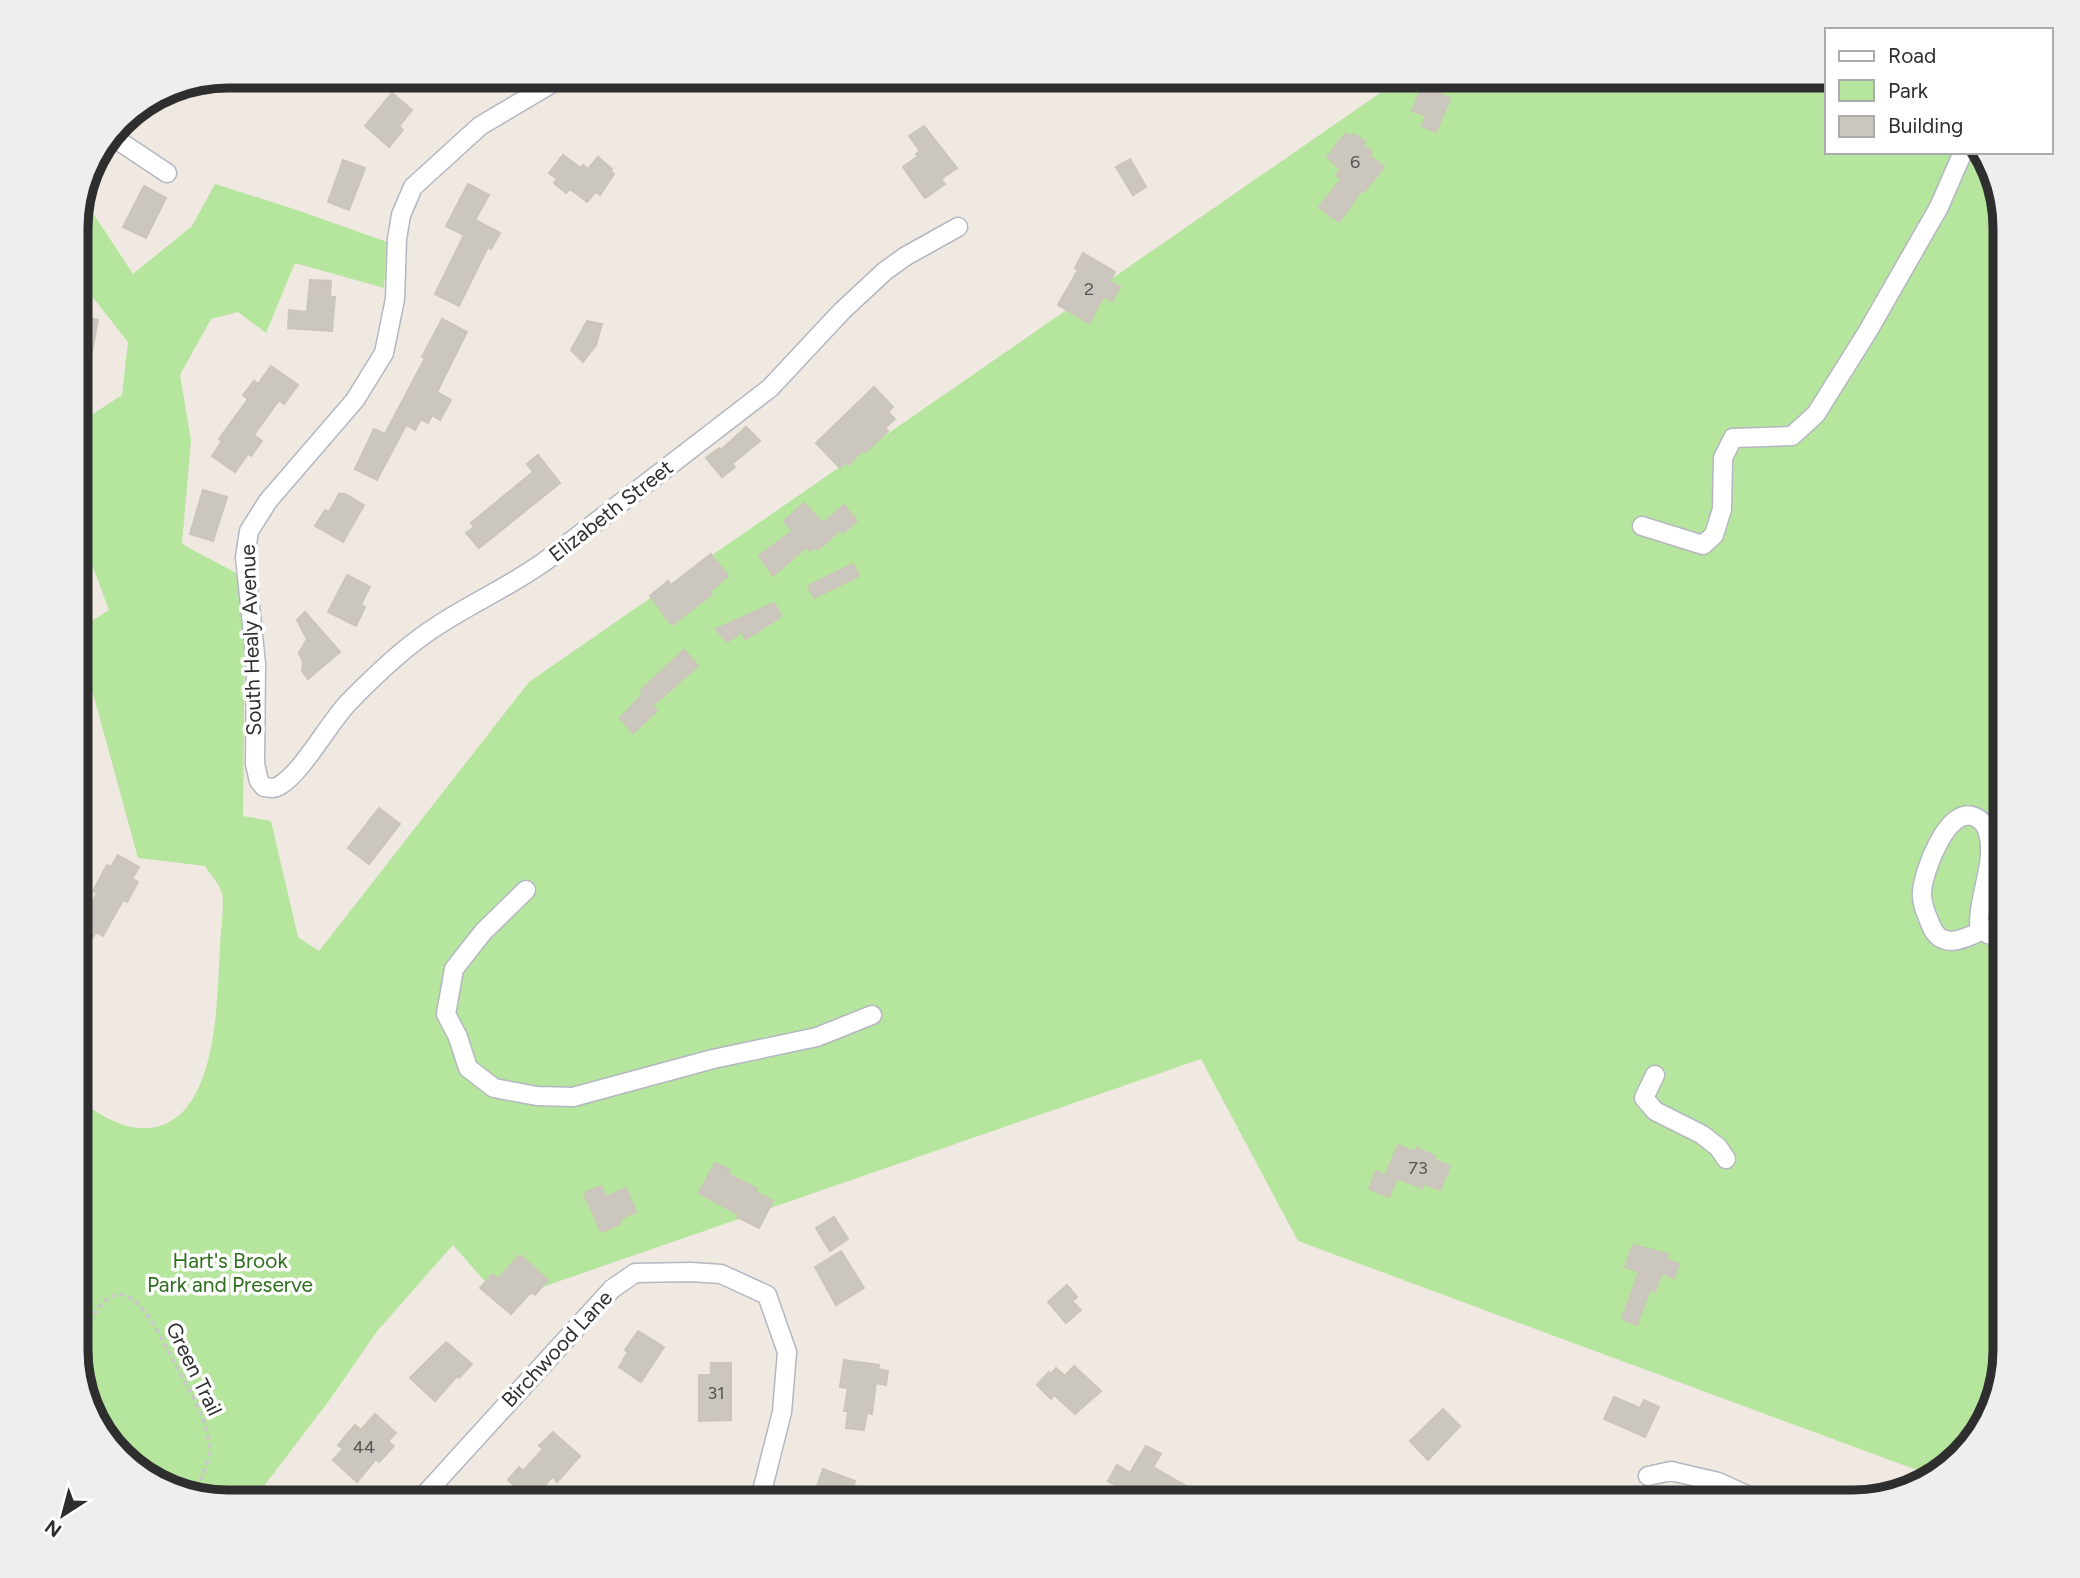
<svg xmlns="http://www.w3.org/2000/svg" width="2080" height="1578" font-family="Figtree,sans-serif">
<style>
.green{fill:#b6e59e}
.building{fill:#cbc7bf;stroke:#cbc5ba;stroke-width:2}
.lines{fill:none;stroke-linecap:round;stroke-linejoin:round}
.minor-casing{stroke:#b4b7c1;stroke-width:21}
.path{stroke:#c9c9c9;stroke-width:3.5;stroke-dasharray:5 3.5;stroke-linecap:butt}
.minor{stroke:#fff;stroke-width:18}
.labels{text-anchor:middle;stroke-width:7;stroke-linejoin:round;paint-order:stroke}
.number-label{font-size:18px;fill:#555452}
.street-label{font-size:21px;fill:#2e2e2e;stroke:#fff}
.park-label{font-size:21px;fill:#2c6e1b;stroke:#fff}
.rim{fill:none;stroke:#2e2e2e;stroke-width:9}
</style>
<rect width="100%" height="100%" fill="#efe9e1"/>
<path class="green" d="M 1406,75 L 1826,75 L 1826,152 L 1982,152 L 1989,161 L 2005,227 L 2005,1351 L 1973,1443 L 1933,1476 L 1298,1241 L 1201,1059 L 502,1301 L 453,1245 L 378,1330 L 328,1402 L 251,1503 L 227,1503 L 135,1471 L 91,1418 L 76,1360 L 76,1100 C 98,1112 122,1131 149,1128 C 219,1122 217,997 220,947 C 220,935 225,903 222,893 C 220,885 210,874 205,866 L 138,858 L 76,631 L 109,610 L 90,559 L 76,546 L 76,425 L 122,395 L 128,342 L 76,276 L 76,217 L 78,208 L 87,204 L 133,274 L 192,226 L 215,184 L 294,209 L 387,242 L 384,288 L 295,263 L 266,333 L 238,312 L 211,319 L 180,375 L 191,440 L 182,544 L 236,573 L 245,618 L 243,816 L 271,821 L 298,937 L 319,951 L 529,682 Z"/>
<path class="building" d="M 1422,86 L 1450,98 L 1436,132 L 1422,126 L 1426,116 L 1412,111 Z
M 392,93 L 412,110 L 399,126 L 403,130 L 389,147 L 365,126 Z
M 924,126 L 957,168 L 941,179 L 945,184 L 925,198 L 903,167 L 918,156 L 916,154 L 920,151 L 909,136 Z
M 1346,133 L 1352,137 L 1354,134 L 1365,142 L 1363,145 L 1372,152 L 1370,156 L 1384,167 L 1364,192 L 1362,190 L 1339,222 L 1319,207 L 1341,179 L 1336,175 L 1341,170 L 1327,157 Z
M 563,155 L 581,168 L 583,165 L 588,169 L 598,157 L 612,169 L 610,171 L 614,174 L 600,195 L 596,192 L 587,202 L 570,189 L 566,193 L 554,183 L 557,179 L 549,173 Z
M 1130,159 L 1146,187 L 1133,195 L 1116,167 Z
M 343,160 L 365,168 L 349,210 L 328,202 Z
M 468,184 L 489,195 L 475,220 L 500,233 L 491,249 L 488,247 L 459,306 L 435,294 L 464,235 L 446,226 Z
M 144,186 L 166,198 L 146,238 L 123,227 Z
M 1083,253 L 1115,272 L 1110,282 L 1120,287 L 1112,301 L 1104,296 L 1089,323 L 1058,305 L 1078,270 L 1075,268 Z
M 310,280 L 331,281 L 330,297 L 335,297 L 332,331 L 288,328 L 289,310 L 307,312 Z
M 76,314 L 98,320 L 90,362 L 76,358 Z
M 442,319 L 467,332 L 437,392 L 451,400 L 440,420 L 432,415 L 428,423 L 421,419 L 415,430 L 406,425 L 377,480 L 355,469 L 374,429 L 385,434 L 425,358 L 422,357 Z
M 587,321 L 602,324 L 596,345 L 583,362 L 571,350 Z
M 271,366 L 298,385 L 284,404 L 279,400 L 254,435 L 262,441 L 251,456 L 248,454 L 235,472 L 212,456 L 222,441 L 219,439 L 248,399 L 243,395 L 254,381 L 258,384 Z
M 874,387 L 893,407 L 888,412 L 895,419 L 885,428 L 888,431 L 866,452 L 863,450 L 848,465 L 845,463 L 840,468 L 816,443 Z
M 746,427 L 760,441 L 732,464 L 735,467 L 722,477 L 706,458 L 719,448 L 721,450 Z
M 538,455 L 560,483 L 479,548 L 466,533 L 474,527 L 471,523 L 533,472 L 527,464 Z
M 203,490 L 227,497 L 213,541 L 190,534 Z
M 339,494 L 345,494 L 364,505 L 343,542 L 315,526 L 325,510 L 329,512 Z
M 804,503 L 823,523 L 844,505 L 857,521 L 843,533 L 840,530 L 818,550 L 815,547 L 810,551 L 806,547 L 773,576 L 759,556 L 792,531 L 784,521 Z
M 711,554 L 728,576 L 710,591 L 712,594 L 672,625 L 650,596 L 668,581 L 671,585 Z
M 853,564 L 859,576 L 814,598 L 808,586 Z
M 347,575 L 370,587 L 361,604 L 365,607 L 356,626 L 328,612 Z
M 774,603 L 782,616 L 746,639 L 742,632 L 727,642 L 716,629 Z
M 305,612 L 340,652 L 308,679 L 302,671 L 303,662 L 299,653 L 307,639 L 297,620 Z
M 684,650 L 698,666 L 652,706 L 657,711 L 633,733 L 620,718 L 643,694 L 640,691 Z
M 379,808 L 400,824 L 369,864 L 348,848 Z
M 118,855 L 139,867 L 132,879 L 138,882 L 127,902 L 123,900 L 103,936 L 96,932 L 76,964 L 76,920 L 81,923 L 97,893 L 93,891 L 107,865 L 111,867 Z
M 1398,1145 L 1415,1152 L 1417,1148 L 1435,1156 L 1434,1160 L 1450,1166 L 1440,1190 L 1423,1183 L 1422,1188 L 1386,1174 Z
M 715,1163 L 730,1170 L 728,1174 L 757,1189 L 756,1192 L 773,1201 L 759,1228 L 737,1217 L 738,1214 L 699,1193 Z
M 1376,1171 L 1396,1180 L 1389,1197 L 1369,1189 Z
M 601,1186 L 606,1197 L 626,1188 L 636,1212 L 622,1218 L 619,1221 L 620,1224 L 601,1232 L 584,1193 Z
M 834,1217 L 848,1239 L 830,1251 L 816,1228 Z
M 1633,1245 L 1668,1254 L 1666,1259 L 1679,1264 L 1674,1278 L 1662,1273 L 1655,1292 L 1650,1290 L 1637,1325 L 1622,1319 L 1639,1272 L 1625,1267 Z
M 841,1251 L 864,1288 L 836,1305 L 815,1267 Z
M 520,1255 L 548,1280 L 535,1295 L 531,1292 L 511,1314 L 480,1288 L 493,1274 L 498,1279 Z
M 1067,1285 L 1077,1297 L 1072,1301 L 1081,1310 L 1066,1323 L 1048,1302 Z
M 638,1331 L 664,1347 L 641,1382 L 619,1367 L 628,1352 L 625,1350 Z
M 446,1342 L 472,1364 L 459,1378 L 457,1376 L 435,1401 L 410,1378 Z
M 844,1360 L 879,1365 L 878,1369 L 888,1371 L 886,1385 L 876,1383 L 872,1414 L 867,1413 L 864,1430 L 846,1428 L 848,1411 L 844,1411 L 848,1388 L 840,1387 Z
M 711,1363 L 731,1363 L 731,1420 L 699,1421 L 699,1375 L 711,1375 Z
M 1074,1366 L 1101,1391 L 1075,1414 L 1054,1395 L 1051,1399 L 1037,1385 L 1049,1372 L 1051,1374 L 1056,1368 L 1065,1376 Z
M 1614,1397 L 1640,1408 L 1644,1400 L 1659,1407 L 1645,1437 L 1604,1419 Z
M 1443,1409 L 1460,1426 L 1428,1460 L 1410,1441 Z
M 375,1414 L 396,1433 L 388,1441 L 394,1446 L 379,1462 L 376,1459 L 357,1482 L 333,1460 L 343,1449 L 338,1445 L 355,1425 L 361,1430 Z
M 553,1432 L 580,1456 L 557,1482 L 553,1476 L 536,1495 L 532,1491 L 527,1497 L 508,1480 L 519,1467 L 523,1471 L 543,1449 L 539,1446 Z
M 1146,1446 L 1161,1454 L 1153,1467 L 1216,1503 L 1157,1503 L 1126,1485 L 1123,1489 L 1108,1481 L 1117,1465 L 1130,1473 Z
M 823,1469 L 855,1481 L 848,1503 L 811,1503 Z"/>
<g class="lines">
<g class="minor-casing">
<path id="minor" d="M 566,75 L 480,126 L 413,187 L 401,215 L 397,239 L 395,299 L 384,353 L 355,400 L 268,501 L 249,531 L 245,557 L 256,664 L 255,764 L 259,781 L 264,787 C 270,788 274,789 279,786 C 302,773 328,724 348,703 C 375,675 404,647 437,626 C 473,602 513,585 548,559 L 770,388 L 842,311 L 885,271 L 906,256 L 958,227
M 110,135 L 167,173
M 1642,526 L 1703,545 L 1714,535 L 1722,509 L 1723,458 L 1733,438 L 1792,436 L 1816,414 L 1868,331 L 1939,207 L 1963,152
M 526,890 L 483,932 L 454,969 L 446,1014 L 458,1037 L 468,1068 L 494,1088 L 537,1096 L 573,1097 L 713,1059 L 817,1037 L 872,1015
M 1983,930 C 1963,940 1940,951 1930,923 C 1926,913 1921,903 1922,892 C 1923,872 1948,804 1975,817 C 1982,820 1986,825 1988,833 C 1996,861 1979,894 1979,923 L 1988,934 L 2005,939
M 1655,1075 L 1644,1098 L 1655,1111 L 1701,1134 L 1718,1147 L 1726,1159
M 1648,1476 L 1671,1471 L 1718,1482 L 1764,1503
M 417,1503 L 612,1289 L 635,1273 L 691,1272 L 721,1274 L 767,1295 L 787,1352 L 782,1412 L 759,1503"/>
</g>
<path class="path" d="M 76,1330 L 88,1326 C 124,1251 156,1329 176,1366 C 189,1392 210,1420 209,1451 C 209,1464 200,1480 195,1492"/>
<use href="#minor" class="minor"/>
</g>
<g class="labels">
<g class="number-label">
<text x="1355" y="168">6</text>
<text x="1089" y="295">2</text>
<text x="1418" y="1174">73</text>
<text x="716" y="1399">31</text>
<text x="364" y="1453">44</text>
</g>
<g class="street-label">
<text transform="translate(611 511) rotate(-38)" y="7">Elizabeth Street</text>
<text transform="translate(251 640) rotate(-92)" y="7">South Healy Avenue</text>
<text transform="translate(557 1349) rotate(-47)" y="7">Birchwood Lane</text>
<text transform="translate(194 1369) rotate(64)" y="7">Green Trail</text>
</g>
<g class="park-label">
<text x="230" y="1268">Hart's Brook<tspan x="230" dy="24">Park and Preserve</tspan></text>
</g>
</g>
<path d="M0 0H2080V1578H0ZM228 88H1853A140 140 0 0 1 1993 228V1350A140 140 0 0 1 1853 1490H228A140 140 0 0 1 88 1350V228A140 140 0 0 1 228 88Z" fill="#eee" fill-rule="evenodd"/>
<path class="rim" d="M228 88H1853A140 140 0 0 1 1993 228V1350A140 140 0 0 1 1853 1490H228A140 140 0 0 1 88 1350V228A140 140 0 0 1 228 88Z"/>
<rect x="1825" y="28" width="228" height="126" fill="#ffffff" stroke="#ababab" stroke-width="2"/>
<rect x="1839" y="51" width="35" height="10" fill="#ffffff" stroke="#ababab" stroke-width="2"/>
<text x="1888" y="63" font-size="21" fill="#2e2e2e">Road</text>
<rect x="1839" y="80" width="35" height="21" fill="#b6e59e" stroke="#ababab" stroke-width="2"/>
<text x="1888" y="98" font-size="21" fill="#2e2e2e">Park</text>
<rect x="1839" y="116" width="35" height="21" fill="#cbc7bf" stroke="#ababab" stroke-width="2"/>
<text x="1888" y="133" font-size="21" fill="#2e2e2e">Building</text>
<g transform="translate(63 1515) rotate(216)" stroke="#ffffff" stroke-width="5" paint-order="stroke">
<path d="M0-5L12 26L0 18L-12 26Z" fill="#2e2e2e"/>
<text y="-10" font-size="19" font-weight="bold" text-anchor="middle" fill="#2e2e2e">N</text>
</g>
</svg>
